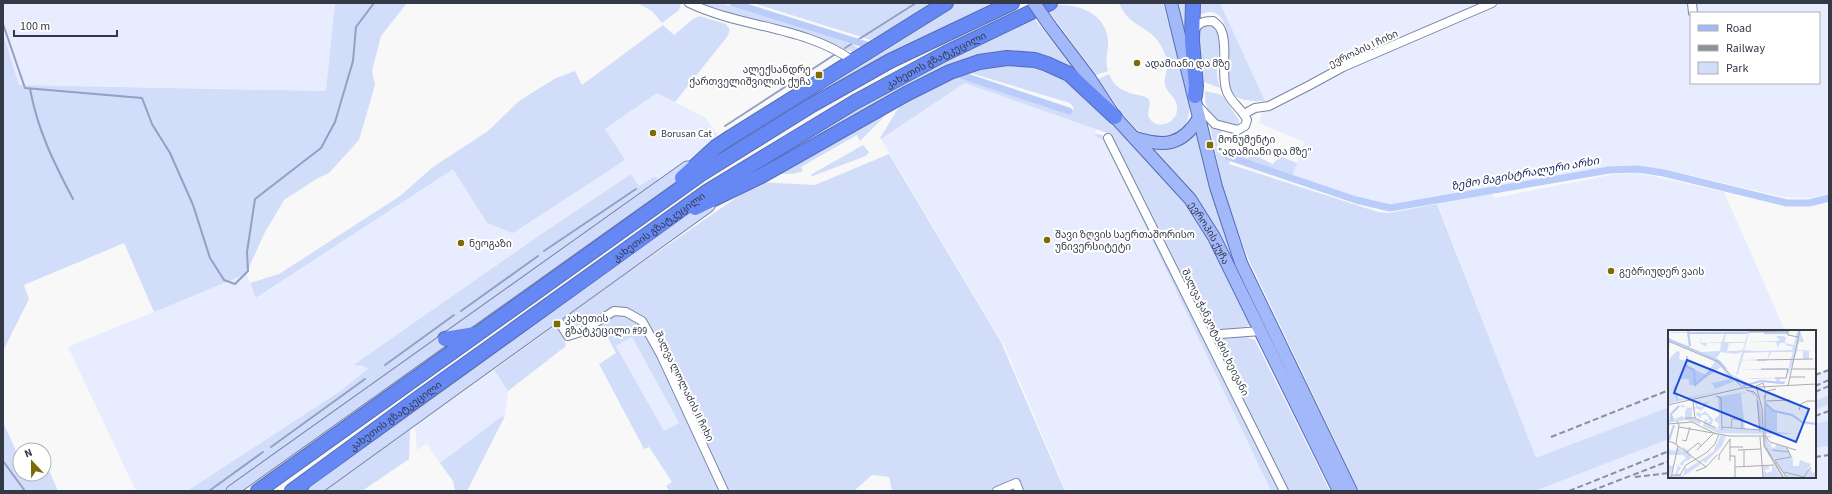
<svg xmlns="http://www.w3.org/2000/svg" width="1832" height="494" font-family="'Source Sans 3','Noto Sans Georgian',sans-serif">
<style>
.built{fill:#e7edfe;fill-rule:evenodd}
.green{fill:#d2ddfa;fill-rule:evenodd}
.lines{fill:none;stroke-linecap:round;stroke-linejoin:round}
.stream{stroke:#92a0c4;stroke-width:2}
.canal{stroke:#baccfa;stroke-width:7}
.street-casing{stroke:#7884a3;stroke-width:10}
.secondary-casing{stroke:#7884a3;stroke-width:13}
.primary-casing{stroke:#546cb7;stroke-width:14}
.highway-casing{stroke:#546cb7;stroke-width:16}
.street{stroke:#fff;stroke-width:8}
.secondary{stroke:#d1dbfc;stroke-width:11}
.primary{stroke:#a3b8f8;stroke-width:12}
.highway{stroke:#6688f4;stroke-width:14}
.rail{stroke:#8d9097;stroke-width:2;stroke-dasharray:6 3;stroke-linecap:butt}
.primary-bridge-casing{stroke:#546cb7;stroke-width:14;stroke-linecap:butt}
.primary-bridge{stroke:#a3b8f8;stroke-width:12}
.poi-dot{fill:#7f6b04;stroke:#fff;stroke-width:1.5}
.labels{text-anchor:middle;stroke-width:4;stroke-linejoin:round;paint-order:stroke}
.street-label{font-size:10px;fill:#343946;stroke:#fff}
.poi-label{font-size:10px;fill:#343946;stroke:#fff;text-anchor:start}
.water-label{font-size:11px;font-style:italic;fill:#17255a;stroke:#fff}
.inset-river{fill:none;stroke:#baccfa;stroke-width:2}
.inset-road{fill:none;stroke:#aaacb1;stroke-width:1}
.view{fill:#1d4ed8;fill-opacity:0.15;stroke:#1d4ed8;stroke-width:2}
.inset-edge{fill:none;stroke:#343946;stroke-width:2}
</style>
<rect width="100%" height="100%" fill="#f8f8f8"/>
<path class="built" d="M 3,3 L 335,3 L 327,91 L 19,85 L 3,33 Z
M 1220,3 L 1829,3 L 1829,194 L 1810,198 L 1783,197 L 1668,170 L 1638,166 L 1610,167 L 1490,188 L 1494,198 L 1616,174 L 1638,173 L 1724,192 L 1785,331 L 1669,331 L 1669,407 L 1536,459 L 1435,197 L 1389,205 L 1369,201 L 1292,176 L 1304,142 L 1259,123 L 1265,101 ZM 1691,13 L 1819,13 L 1819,83 L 1691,83 Z
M 965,83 L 1097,128 L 1095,135 L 1105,141 L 1271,491 L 1066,491 L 1006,349 L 881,139 Z
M 657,93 L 706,118 L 719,137 L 659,180 L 655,176 L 639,186 L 631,174 L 537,237 L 362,359 L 363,366 L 368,369 L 339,392 L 187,491 L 136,491 L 68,347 L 246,274 L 257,298 L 453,168 L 487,223 L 624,161 L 605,129 Z
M 632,337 L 679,423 L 664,432 L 616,346 Z
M 1829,369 L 1829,395 L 1815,401 L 1815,375 Z
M 494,370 L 508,391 L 505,416 L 501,417 L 440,463 L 427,444 L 417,450 L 415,427 Z
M 1829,405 L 1829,420 L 1815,424 L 1815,410 Z
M 1669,439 L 1669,477 L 1815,477 L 1815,448 L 1829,446 L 1829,491 L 1535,491 Z"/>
<path class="green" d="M 335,3 L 407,3 L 381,36 L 372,71 L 375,85 L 359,140 L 329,173 L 318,178 L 284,200 L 264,234 L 246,274 L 154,312 L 124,243 L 24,285 L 29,299 L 3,351 L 3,33 L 19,85 L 326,91 Z
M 637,3 L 678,3 L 681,6 L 678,11 L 662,23 L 652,11 Z
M 696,3 L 721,3 L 852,44 L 860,49 L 854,52 L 846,50 L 745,20 Z
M 753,3 L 932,3 L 871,40 Z
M 955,3 L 995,3 L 882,58 L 739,141 Z
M 1119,3 L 1163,3 L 1189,98 C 1190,111 1190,126 1176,133 C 1167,137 1156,141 1146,136 C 1127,125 1111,96 1098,79 L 1109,74 C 1118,99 1146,92 1149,100 C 1151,104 1148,111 1148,115 C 1154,133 1180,123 1177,106 C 1176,97 1167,93 1165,85 C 1163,78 1169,70 1167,62 C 1159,23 1130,32 1119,3 Z
M 1177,3 L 1188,3 L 1184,32 Z
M 1199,3 L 1220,3 L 1265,101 C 1255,101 1238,102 1231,92 C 1222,78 1230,49 1227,34 C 1224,16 1215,6 1198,16 Z
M 1058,5 C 1083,4 1110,17 1108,46 C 1107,56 1105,62 1108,71 L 1096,75 L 1048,10 Z
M 699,16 L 726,24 L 730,30 L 727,37 L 675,102 L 657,93 L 605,129 L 625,160 L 513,233 L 487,223 L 453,169 L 256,298 L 250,283 L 279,274 L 400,196 L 433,167 L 488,131 L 519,101 L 556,78 L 575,71 L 582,85 L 663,25 L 674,35 L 693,19 Z
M 1033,17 L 1077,72 L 1051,59 L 954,63 L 907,84 L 768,163 L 767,159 L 906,79 Z
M 1208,24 C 1227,32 1216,59 1217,75 C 1217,79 1219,83 1220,88 L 1204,82 L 1197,34 L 1202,25 Z
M 1002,62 L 1038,67 L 1068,81 L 1122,131 L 1177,192 L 1211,245 L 1249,320 L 1249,325 L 1246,327 L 1210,331 L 1112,137 L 1107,133 L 965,83 L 881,139 L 880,138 L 902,102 L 955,76 L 1071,113 L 1074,108 L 1070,103 L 964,71 Z
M 1205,91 L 1219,94 L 1223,96 L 1239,120 L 1239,124 C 1227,129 1210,118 1207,107 C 1205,103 1205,96 1205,91 Z
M 895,103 L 881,120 L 860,141 L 857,135 L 801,167 L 803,171 L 793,174 L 773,174 Z
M 1210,126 L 1222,130 L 1217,148 L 1248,158 L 1251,149 L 1258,157 L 1273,164 L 1280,156 L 1297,163 L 1292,176 L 1231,156 L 1229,164 L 1378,212 L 1389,213 L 1437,204 L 1536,458 L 1669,407 L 1669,439 L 1535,491 L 1359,491 L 1247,256 L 1224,193 Z
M 1197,133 L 1218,213 L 1238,270 L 1207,218 L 1153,150 C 1171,150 1183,144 1197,133 Z
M 1099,134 L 1104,136 L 1107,141 L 1279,491 L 1271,491 L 1105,141 L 1094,135 Z
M 863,145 L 869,152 L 866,156 L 810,177 L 812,174 Z
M 889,154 L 1001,342 L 1065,491 L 1020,491 L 1016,482 L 993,491 L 892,491 L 889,477 L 872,475 L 854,491 L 726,491 L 664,353 L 643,319 L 614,308 L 605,311 L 563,334 L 566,346 L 508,391 L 494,370 L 626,274 L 759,182 L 815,185 Z
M 631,174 L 639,186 L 655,176 L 659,180 L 225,491 L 187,491 L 339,392 L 368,369 L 363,366 L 354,365 L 362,359 L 537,237 Z
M 615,315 C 638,317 642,328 653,346 L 721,491 L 669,491 L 666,486 L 672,482 L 649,447 L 644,449 L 599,364 L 616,353 L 600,323 ZM 632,337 L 679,423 L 664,431 L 616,346 Z
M 1226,336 L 1246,337 L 1255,340 L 1330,491 L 1287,491 L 1219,349 L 1219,341 Z
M 1829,395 L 1829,405 L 1815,410 L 1815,401 Z
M 505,416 L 467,491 L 455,491 L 453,481 L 440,463 L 501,417 Z
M 1829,420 L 1829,446 L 1815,448 L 1815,424 Z
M 3,422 L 20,460 L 20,474 L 44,474 L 44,459 L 58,491 L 3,491 Z
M 410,430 L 409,459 L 362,491 L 325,491 Z"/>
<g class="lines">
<path class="stream" d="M 3,24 L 25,88 L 142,98 L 152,124 L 170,153 L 193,205 L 210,258 L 224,280 L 235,284 L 248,271 L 247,252 L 255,199 L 321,148 L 335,122 L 353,61 L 356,27 L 374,3
M 845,48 L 916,3
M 30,89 C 38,131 53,161 73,199
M 725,126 L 834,55
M 544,251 L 636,189
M 461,311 L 538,256
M 385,365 L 454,315
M 271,447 L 365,379
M 3,461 L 25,491
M 209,491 L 263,452"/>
<path class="canal" d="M 733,3 L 867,45
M 961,75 L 1069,111
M 1229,157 L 1356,200 L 1390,208 L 1609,170 L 1638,169 L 1664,173 L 1787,203 L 1809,203 L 1829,198"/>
<g class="street-casing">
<path id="street" d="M 689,3 C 741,28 805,26 853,61
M 1692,3 L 1693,13
M 1194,31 C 1199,22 1203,21 1213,21 C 1215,23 1220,26 1221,30 C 1228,44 1221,72 1226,89 C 1229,102 1242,108 1247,120 L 1245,126 L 1238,130 L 1215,124 L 1198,106
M 1244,114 L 1255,108 L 1269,106 L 1310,85 L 1343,67 L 1492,3
M 1108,138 L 1284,491
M 556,317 L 568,336 L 581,332 L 614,311 L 626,312 L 642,321 L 661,355 L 724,491
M 1207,335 L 1261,331
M 997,491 L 1016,483 L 1019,491"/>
</g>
<g class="secondary-casing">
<path id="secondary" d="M 232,491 L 687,167
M 314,491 L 709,206"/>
</g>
<g class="primary-casing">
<g id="primary">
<path d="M 1171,3 L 1216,187 L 1241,263 L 1351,491"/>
<path id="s1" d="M 1050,26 L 1090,79 L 1115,117 L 1190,199 L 1214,237 L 1339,491"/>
<path d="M 1135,138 C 1164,147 1182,146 1199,118"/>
</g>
</g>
<g class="highway-casing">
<g id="highway">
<path d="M 1193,3 L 1192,41 L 1196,86 L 1195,96"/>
<path d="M 682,178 L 716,147 L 731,137 L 946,3"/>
<path d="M 695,208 L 763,175 L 906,94 L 950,72 L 979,62 L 1007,58 L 1035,60 L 1047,64 L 1069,74 L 1115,117"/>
<path d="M 445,339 L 475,334"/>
<path d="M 258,491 L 701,174 L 812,105 L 890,61 L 1012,3"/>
<path id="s2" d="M 292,491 L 416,400 L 708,191 L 855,102 L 946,53 L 1050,3"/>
</g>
</g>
<use href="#street" class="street"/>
<use href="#secondary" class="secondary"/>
<use href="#primary" class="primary"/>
<use href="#highway" class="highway"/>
<path class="rail" d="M 1815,375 L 1829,370
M 1815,386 L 1829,380
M 1815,392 L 1829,386
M 1815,416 L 1829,411
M 1551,437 L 1669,390
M 1815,457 L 1829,455
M 1635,477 L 1669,473
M 1569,491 L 1669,451
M 1591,491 L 1669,461"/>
<g class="primary-bridge-casing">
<path id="primary-bridge" d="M 1034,3 L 1050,26"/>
</g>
<use href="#primary-bridge" class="primary-bridge"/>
</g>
<g class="poi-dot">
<circle cx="1137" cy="63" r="4"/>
<rect x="815" y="71" width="8" height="8" rx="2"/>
<circle cx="653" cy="133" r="4"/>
<rect x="1206" y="141" width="8" height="8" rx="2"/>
<circle cx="1047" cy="240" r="4"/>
<circle cx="461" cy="243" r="4"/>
<circle cx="1611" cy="271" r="4"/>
<rect x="553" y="320" width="8" height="8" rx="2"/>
</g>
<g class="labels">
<g class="street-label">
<text transform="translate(1363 48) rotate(-25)" y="4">ევროპის I ჩიხი</text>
<text dy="4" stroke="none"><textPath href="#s2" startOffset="776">კახეთის გზატკეცილი</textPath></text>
<text dy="4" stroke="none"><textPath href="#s2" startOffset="452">კახეთის გზატკეცილი</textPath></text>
<text dy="4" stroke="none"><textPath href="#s1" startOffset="262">ევროპის ქუჩა</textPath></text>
<text transform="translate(1216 332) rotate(64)" y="4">შალვა ჭანკოტაძის ხეივანი</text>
<text transform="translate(685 386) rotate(64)" y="4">შალვა ლოლაძის II ჩიხი</text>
<text dy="4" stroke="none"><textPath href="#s2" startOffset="128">კახეთის გზატკეცილი</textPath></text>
</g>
<g class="poi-label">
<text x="1145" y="67">ადამიანი და მზე</text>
<text x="811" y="73" text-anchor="end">ალექსანდრე<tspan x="811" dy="12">ქართველიშვილის ქუჩა</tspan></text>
<text x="661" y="137">Borusan Cat</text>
<text x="1218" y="143">მონუმენტი<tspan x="1218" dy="12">"ადამიანი და მზე"</tspan></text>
<text x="1055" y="238">შავი ზღვის საერთაშორისო<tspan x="1055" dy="12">უნივერსიტეტი</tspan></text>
<text x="469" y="247">ნეოგაზი</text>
<text x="1619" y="275">გებრიუდერ ვაის</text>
<text x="565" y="322">კახეთის<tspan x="565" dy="12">გზატკეცილი #99</tspan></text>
</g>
<g class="water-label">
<text transform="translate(1525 173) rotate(-10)" y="4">ზემო მაგისტრალური არხი</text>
</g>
</g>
<g transform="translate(1668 330)">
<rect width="148" height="148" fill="#f8f8f8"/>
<path d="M 19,0 L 22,2 L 122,0 L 121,7 L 121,4 L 117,3 L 81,3 L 76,20 L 90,21 L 124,20 L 125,17 L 118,15 L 117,13 L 112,13 L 110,18 L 108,12 L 79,12 L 108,11 L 112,10 L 108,6 L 115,6 L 118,7 L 117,13 L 126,15 L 129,0 L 132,0 L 136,12 L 131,12 L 129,20 L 148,21 L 141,21 L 141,29 L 135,29 L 135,21 L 129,21 L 120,45 L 119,40 L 71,40 L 121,38 L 122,30 L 111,30 L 123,29 L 125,22 L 103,22 L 100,29 L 98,31 L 74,30 L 100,29 L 101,22 L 76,23 L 70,44 L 68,45 L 74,22 L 67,24 L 53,22 L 47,30 L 18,16 L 2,12 L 0,25 L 0,10 L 21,16 L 19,3 L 4,3 L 1,2 L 19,2 ZM 57,3 L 54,12 L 33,13 L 34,5 L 32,13 L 38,17 L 39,13 L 53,13 L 52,21 L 34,22 L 36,24 L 22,18 L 20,4 ZM 58,3 L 78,3 L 80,4 L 77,12 L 56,12 ZM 61,13 L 77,13 L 75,20 L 68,21 L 59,21 ZM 9,21 L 12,22 L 11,29 L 18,31 L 18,36 L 38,45 L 48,30 L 52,32 L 65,47 L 63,50 L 67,51 L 47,59 L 44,53 L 28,57 L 62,49 L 53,37 L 28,55 L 21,55 L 21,49 L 13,49 L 9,54 L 8,61 L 10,67 L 15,69 L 58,59 L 0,74 L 0,36 L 2,28 ZM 62,43 L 81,54 L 94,50 L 108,52 L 108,49 L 78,49 L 87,48 L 112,49 L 112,52 L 117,51 L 117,54 L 92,52 L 76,56 ZM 84,61 L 92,74 L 95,104 L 50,103 L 35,96 L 37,89 L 40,90 L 38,94 L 42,91 L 39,85 L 34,85 L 32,88 L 28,84 L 30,82 L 34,84 L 37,81 L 45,89 L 44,94 L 41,95 L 49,100 L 51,94 L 46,90 L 51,85 L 50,67 L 42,68 ZM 81,61 L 89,68 L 91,99 L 77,99 L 73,64 ZM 98,69 L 100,77 L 109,82 L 109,102 L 126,104 L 97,104 ZM 35,70 L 29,72 L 29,76 L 35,77 L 36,73 L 41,71 L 33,81 L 28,78 L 24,79 L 24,88 L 33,91 L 32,94 L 17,90 L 0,93 L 4,82 L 10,76 L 16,75 L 16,78 L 12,76 L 3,84 L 7,89 L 13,86 L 17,88 L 17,80 L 19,81 L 17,75 L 19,78 L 28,77 L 27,72 ZM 53,105 L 58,106 L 54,116 L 37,133 L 34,131 L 32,135 L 13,148 L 0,148 L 0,133 L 2,136 L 6,135 L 2,145 L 7,145 L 10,135 L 13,138 L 9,143 L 15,146 L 17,137 L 19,139 L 45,122 ZM 97,105 L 105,106 L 100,108 L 101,114 L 104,113 L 103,117 L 107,118 L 108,114 L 119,117 L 125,129 L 125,136 L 131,136 L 132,130 L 143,134 L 140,139 L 142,141 L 143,138 L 144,143 L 148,142 L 148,148 L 118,148 L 99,120 ZM 13,116 L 20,120 L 24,128 L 16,132 L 15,136 L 11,134 L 18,128 L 15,125 L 0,125 L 0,119 L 7,121 L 10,117 L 15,122 L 16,120 ZM 95,136 L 101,136 L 101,139 L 96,140 L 99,143 L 104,141 L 104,136 L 106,136 L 114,148 L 95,148 Z" fill="#d2ddfa" fill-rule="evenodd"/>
<path class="inset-river" d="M 20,0 L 22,16M 20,3 L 79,3M 96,3 L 118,3 L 120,0M 0,9 L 51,31 L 58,39M 19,26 L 18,36 L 26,40 L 27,55 L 45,39M 8,55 L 6,59 L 10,71M 75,56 L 93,51 L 116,53M 98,74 L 106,81 L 124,85 L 134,92 L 148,94M 4,91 L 3,84 L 11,76M 1,110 L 6,95"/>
<path class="inset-road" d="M 80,2 L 119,1 L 120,5 L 130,7M 0,11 L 50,32 L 74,57M 89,30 L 145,29M 93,39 L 120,39 L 118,48 L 107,48M 124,39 L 148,39M 122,47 L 137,47M 120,56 L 132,0M 97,59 L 95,53 L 88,56 L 94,78 L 96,116 L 115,148M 78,60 L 86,62 L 90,68M 48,66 L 53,68 L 54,100M 97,66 L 97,116 L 116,148M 96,68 L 99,61 L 108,59M 89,69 L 92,102M 25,71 L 27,88M 99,71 L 122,70M 0,75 L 74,58 L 148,54M 131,80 L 133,74 L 139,71 L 148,71M 17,88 L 27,88 L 48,98M 0,94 L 24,92 L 48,104M 11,97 L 62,106 L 97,106 L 102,112 L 128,120M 54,97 L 92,100M 63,98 L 64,89 L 74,89 L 74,98M 92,107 L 95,148M 14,110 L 18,111 L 22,97M 0,111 L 6,113 L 38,137M 8,114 L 11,95 L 9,91M 62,117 L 75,117M 29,120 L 45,104M 70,120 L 93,119M 76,120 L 76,137M 104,120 L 121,122M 19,122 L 30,113 L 34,116M 62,126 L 67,126 L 67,148M 51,130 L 51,125 L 62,109M 62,131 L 62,109M 67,137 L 106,135M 28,141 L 38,137 L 49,125M 116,142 L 136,147M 4,145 L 12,145 L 18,135 L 38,123 L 47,114 L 51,104M 3,148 L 10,116M 119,148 L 107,130 L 123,127 L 119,118M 135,148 L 143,137"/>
<path class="view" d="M 19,30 L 141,79 L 128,112 L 6,63 Z"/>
<rect width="148" height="148" class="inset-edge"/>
</g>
<rect width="1832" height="494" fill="none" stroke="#343946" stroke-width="8"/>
<rect x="1690" y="12" width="130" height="72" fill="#ffffff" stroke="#aeb0b5"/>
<rect x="1698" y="25" width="20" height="6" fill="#a3b8f8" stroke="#aeb0b5"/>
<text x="1726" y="32" font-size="12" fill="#343946">Road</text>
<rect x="1698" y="45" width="20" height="6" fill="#8d9097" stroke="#aeb0b5"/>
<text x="1726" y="52" font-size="12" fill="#343946">Railway</text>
<rect x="1698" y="62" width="20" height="12" fill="#d2ddfa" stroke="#aeb0b5"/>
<text x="1726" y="72" font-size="12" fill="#343946">Park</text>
<g transform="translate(32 462) rotate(338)"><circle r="19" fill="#ffffff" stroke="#aeb0b5"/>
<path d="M0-3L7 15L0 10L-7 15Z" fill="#7f6b04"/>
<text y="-6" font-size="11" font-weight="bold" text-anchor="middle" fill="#343946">N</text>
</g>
<path d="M14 30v6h103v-6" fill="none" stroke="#343946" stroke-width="2"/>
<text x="20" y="30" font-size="12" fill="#343946" stroke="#ffffff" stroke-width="3" paint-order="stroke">100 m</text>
</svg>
